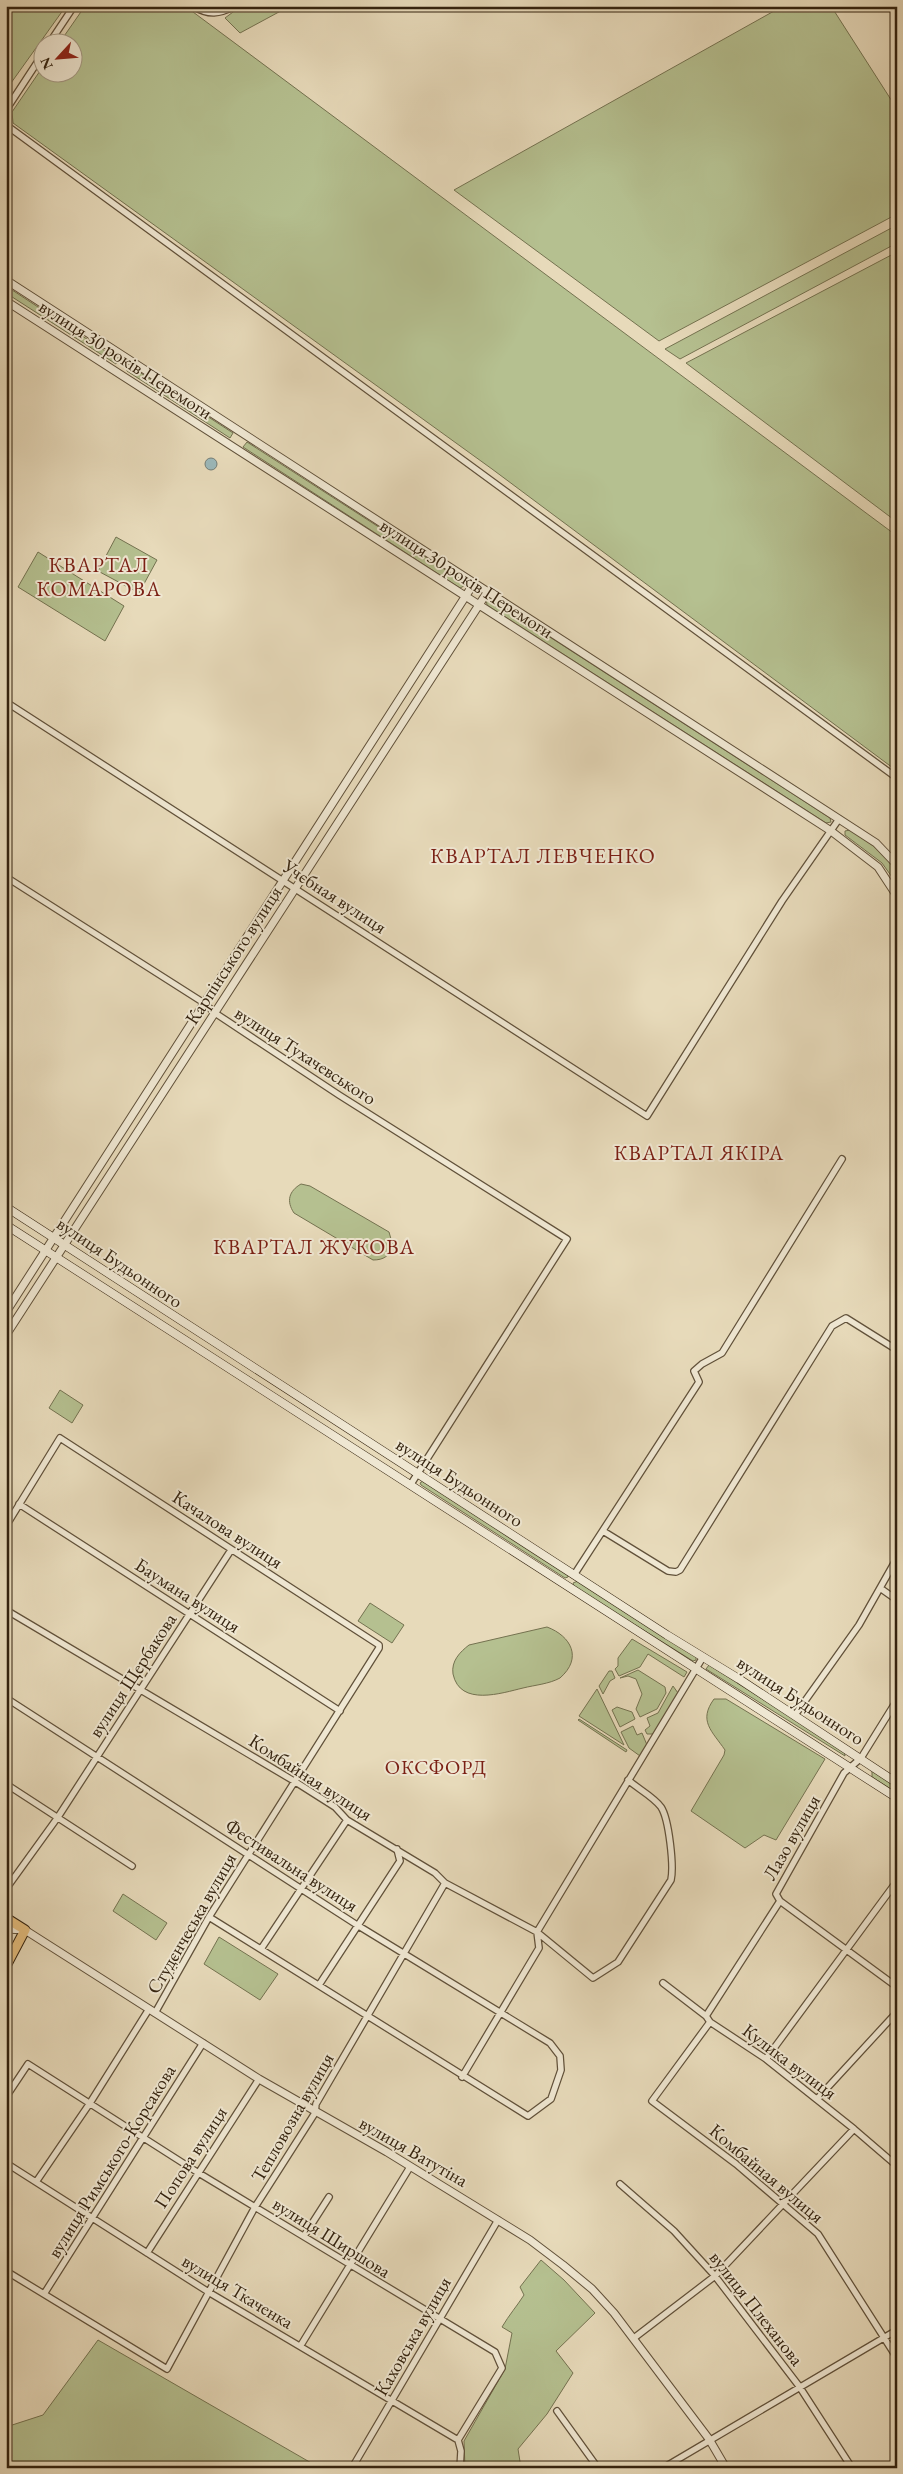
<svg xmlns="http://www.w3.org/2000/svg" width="903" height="2474" font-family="'EB Garamond',serif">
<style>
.green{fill:#b5c090;stroke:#747250}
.water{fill:#9bb8ba;stroke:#727c76}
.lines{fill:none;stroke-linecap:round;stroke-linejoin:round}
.minor-casing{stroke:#61513a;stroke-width:8}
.tertiary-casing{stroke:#61513a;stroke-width:9}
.secondary-casing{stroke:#34230f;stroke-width:9}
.primary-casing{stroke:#34230f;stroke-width:11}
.minor{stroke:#efe7d2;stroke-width:5.5}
.tertiary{stroke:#efe7d2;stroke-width:7}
.secondary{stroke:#efe7d2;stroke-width:8}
.primary{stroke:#e4bd7d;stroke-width:9}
.labels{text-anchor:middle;stroke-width:4;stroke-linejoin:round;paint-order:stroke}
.street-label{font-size:19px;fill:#34230f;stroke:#efe7d2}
.neighbourhood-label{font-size:20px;letter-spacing:1px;fill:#7a1f14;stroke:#efe7d2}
.quarter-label{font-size:21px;letter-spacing:1px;fill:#7a1f14;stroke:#efe7d2}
</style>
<rect width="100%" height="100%" fill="#e7daba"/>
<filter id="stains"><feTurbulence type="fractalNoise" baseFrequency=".004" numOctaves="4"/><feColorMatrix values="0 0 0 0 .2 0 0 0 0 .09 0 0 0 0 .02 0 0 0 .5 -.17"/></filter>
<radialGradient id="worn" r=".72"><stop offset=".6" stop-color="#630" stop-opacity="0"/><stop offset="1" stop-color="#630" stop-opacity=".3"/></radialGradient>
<path class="green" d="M 6,6 L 66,6 L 6,90 Z
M 85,6 L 185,6 L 897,536 L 897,771 L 492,469 L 13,123 L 12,112 L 42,68 L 42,72 L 72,72 L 72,42 L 60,42 Z
M 241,6 L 290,6 L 240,33 L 225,18 Z
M 783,6 L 831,6 L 897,109 L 897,214 L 659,341 L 454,190 Z
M 897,225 L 897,243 L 680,359 L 665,349 Z
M 897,252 L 897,522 L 686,363 Z
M 6,286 L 119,360 L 116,364 L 6,293 Z
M 130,366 L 233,433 L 230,438 L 127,371 L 126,368 Z
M 247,442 L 464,582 L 464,586 L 460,588 L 243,447 Z
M 116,537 L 157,560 L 139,593 L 98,571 Z
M 38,552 L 124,606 L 105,641 L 18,587 Z
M 486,599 L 491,599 L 830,818 L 831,822 L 826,823 L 487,605 Z
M 850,830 C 863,839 892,856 897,872 C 898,875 897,881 897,884 L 882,863 L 845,835 L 845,831 Z
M 301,1184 L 310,1186 L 389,1232 L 393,1246 C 389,1256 384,1260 373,1260 L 294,1213 C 286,1201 289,1191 301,1184 Z
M 60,1390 L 83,1405 L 72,1423 L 49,1408 Z
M 423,1481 L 568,1574 L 568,1577 L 565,1578 L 421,1485 L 420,1483 Z
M 578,1581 L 696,1657 L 696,1660 L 693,1661 L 574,1587 L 573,1583 Z
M 370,1603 L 404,1625 L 392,1643 L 358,1621 Z
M 547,1627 C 571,1636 583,1658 560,1678 C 549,1684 535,1685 523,1688 C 502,1693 460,1707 453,1674 C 451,1661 460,1652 469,1645 Z
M 632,1639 L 687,1672 L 684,1677 L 648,1654 L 640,1667 L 619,1676 L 615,1669 L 618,1666 L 618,1658 Z
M 709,1665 L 844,1751 L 845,1756 L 706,1669 Z
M 638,1670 L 665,1687 L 666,1693 L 657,1709 L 640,1717 L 636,1709 L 642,1694 L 636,1679 L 628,1676 L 620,1678 Z
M 609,1671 L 612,1671 L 615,1678 L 610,1681 L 603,1694 L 599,1686 Z
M 673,1686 L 678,1693 L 653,1734 L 647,1734 L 645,1730 L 650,1726 L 647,1718 L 658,1713 Z
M 597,1689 L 624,1745 L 579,1716 Z
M 714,1699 L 726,1699 L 825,1759 L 776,1840 L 764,1835 L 745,1848 L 691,1811 L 724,1755 L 725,1750 C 712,1731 698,1721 714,1699 Z
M 617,1707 L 632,1712 L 635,1719 L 620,1727 L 612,1710 Z
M 579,1719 L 627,1750 L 626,1752 L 578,1720 Z
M 633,1726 L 637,1735 L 642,1733 L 647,1745 L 640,1756 L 629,1748 L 621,1732 Z
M 872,1771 L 897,1786 L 897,1793 L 872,1777 Z
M 123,1894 L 167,1923 L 156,1940 L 113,1911 Z
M 219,1937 L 278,1974 L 260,2000 L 204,1964 Z
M 541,2260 L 564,2280 L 595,2313 L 556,2351 L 573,2373 L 547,2414 L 518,2449 L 521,2468 L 465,2468 L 464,2441 L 505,2369 L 512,2333 L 502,2327 C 509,2315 517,2306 524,2295 L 520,2287 Z
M 98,2340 L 320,2468 L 6,2468 L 6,2427 L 43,2415 Z"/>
<path class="water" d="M205 464a6 6 0 1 1 12 0a6 6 0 1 1-12 0Z"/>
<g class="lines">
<g class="minor-casing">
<path id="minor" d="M 193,6 C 209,16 219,14 236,6
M 50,42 L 74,6
M 6,110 L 42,55
M 6,125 L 897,778
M 6,702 L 647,1116 L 782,901 L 839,819
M 6,877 L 204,1003 L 215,1013 L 339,1095 L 567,1239 L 411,1484
M 19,1504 L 340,1711
M 6,1526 L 60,1438 L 379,1645 L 379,1648 L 209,1917 L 155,2013
M 603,1531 L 668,1571 L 676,1572 L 680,1570 L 832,1326 L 846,1318 L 897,1350
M 574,1575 L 699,1382 L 694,1371 L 702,1364 L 722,1353 L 842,1159
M 880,1588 L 897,1600
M 6,1610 L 294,1781 L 335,1807 L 347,1820 L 435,1873 L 445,1883 L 537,1932 L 593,1978 L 618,1962 L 671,1880 C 674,1866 669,1819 661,1807 C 654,1797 637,1788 628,1780
M 6,1698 L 357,1925 L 550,2043 L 560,2056 L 561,2070 L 551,2099 L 528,2116 L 209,1917
M 795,1715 L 859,1625 L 897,1558
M 6,1784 L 132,1866
M 6,1889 L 58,1817 L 231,1550
M 780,1901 L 897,1987
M 261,1949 L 347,1820
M 663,1983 L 706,2016 L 710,2022 L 766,2059 L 854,2129 L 897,2166
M 319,1985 L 400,1861 L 397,1849
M 706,2016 L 780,1901 L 776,1894 L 844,1773 L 861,1758 L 897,1700
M 710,2022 L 652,2101 L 736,2164 L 818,2234 L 897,2358
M 766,2059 L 897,1881
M 462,2077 L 539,1948 L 537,1932 L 703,1657
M 6,2097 L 28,2064 L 197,2172 L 495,2352 L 502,2368 L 458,2440
M 817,2099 L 897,2012
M 6,2163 L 210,2293 L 458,2440
M 36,2182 L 90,2103 L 149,2009
M 620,2184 L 674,2231 L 715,2276 L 799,2386 L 852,2468
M 304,2236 L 329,2197
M 147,2253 L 259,2079
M 6,2271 L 167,2369 L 255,2207 L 315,2113 L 316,2104 L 445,1883
M 44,2294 L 203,2043
M 634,2338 L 715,2276 L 854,2129
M 301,2345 L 410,2167
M 557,2411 L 598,2468
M 458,2440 L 461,2451 L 460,2468
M 352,2468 L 498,2220
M 663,2468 L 897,2330"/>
</g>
<g class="tertiary-casing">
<path id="tertiary" d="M 6,280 L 876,843 L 897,865
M 6,301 L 831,831 L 878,867 L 897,896
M 6,1312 L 474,583
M 6,1335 L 488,591
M 6,1929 L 25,1930 L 259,2079 L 387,2152 L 530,2240 L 563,2265 L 592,2289 L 614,2313 L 709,2439 L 726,2468"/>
</g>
<g class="secondary-casing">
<path id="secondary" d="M 6,1207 L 667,1635 L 739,1679 L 897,1783
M 6,1225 L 897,1798"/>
</g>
<g class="primary-casing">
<path id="primary" d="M 6,1918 L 25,1930 L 6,1966"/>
</g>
<use href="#minor" class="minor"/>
<use href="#tertiary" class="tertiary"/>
<use href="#secondary" class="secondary"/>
<use href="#primary" class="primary"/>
</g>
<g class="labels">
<g class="street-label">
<text transform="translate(126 359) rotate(33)" y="7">вулиця 30 років Перемоги</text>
<text transform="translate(467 578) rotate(33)" y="7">вулиця 30 років Перемоги</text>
<text transform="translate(335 896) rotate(33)" y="7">Учєбная вулиця</text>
<text transform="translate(233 955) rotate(-57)" y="7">Карпінського вулиця</text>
<text transform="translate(306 1055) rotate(33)" y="7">вулиця Тухачевського</text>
<text transform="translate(120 1262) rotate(34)" y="7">вулиця Будьонного</text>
<text transform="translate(460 1482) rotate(33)" y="7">вулиця Будьонного</text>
<text transform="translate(228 1529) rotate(33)" y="7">Качалова вулиця</text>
<text transform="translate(188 1595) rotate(33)" y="7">Баумана вулиця</text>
<text transform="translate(132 1675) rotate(-57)" y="7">вулиця Щербакова</text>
<text transform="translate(801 1700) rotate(33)" y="7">вулиця Будьонного</text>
<text transform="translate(311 1777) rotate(33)" y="7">Комбайная вулиця</text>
<text transform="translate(791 1837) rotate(-60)" y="7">Лазо вулиця</text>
<text transform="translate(292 1865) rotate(33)" y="7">Фестивальна вулиця</text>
<text transform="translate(191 1923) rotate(-60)" y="7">Студєнчеська вулиця</text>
<text transform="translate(790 2061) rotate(37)" y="7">Кулика вулиця</text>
<text transform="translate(292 2117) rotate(-60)" y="7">Тепловозна вулиця</text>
<text transform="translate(414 2151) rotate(30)" y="7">вулиця Ватутіна</text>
<text transform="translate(190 2157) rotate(-57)" y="7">Попова вулиця</text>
<text transform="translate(111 2161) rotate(-58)" y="7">вулиця Римського-Корсакова</text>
<text transform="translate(767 2173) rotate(40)" y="7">Комбайная вулиця</text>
<text transform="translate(332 2237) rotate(32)" y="7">вулиця Ширшова</text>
<text transform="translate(238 2291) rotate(31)" y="7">вулиця Ткаченка</text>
<text transform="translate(757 2308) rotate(52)" y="7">вулиця Плеханова</text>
<text transform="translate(412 2336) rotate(-60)" y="7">Каховська вулиця</text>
</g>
<g class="neighbourhood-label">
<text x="436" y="1774">ОКСФОРД</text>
</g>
<g class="quarter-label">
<text x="99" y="572">КВАРТАЛ<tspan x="99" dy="24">КОМАРОВА</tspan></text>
<text x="543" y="863">КВАРТАЛ ЛЕВЧЕНКО</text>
<text x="699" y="1160">КВАРТАЛ ЯКІРА</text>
<text x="314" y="1254">КВАРТАЛ ЖУКОВА</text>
</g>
</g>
<rect width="903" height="2474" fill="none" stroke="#e7daba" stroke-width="25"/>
<rect x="8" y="8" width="888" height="2459" fill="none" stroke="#34230f" stroke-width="2.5"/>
<rect x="12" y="12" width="878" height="2449" fill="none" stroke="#34230f"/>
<g transform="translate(58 58) rotate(244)"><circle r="24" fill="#efe7d2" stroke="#a49984"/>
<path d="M0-4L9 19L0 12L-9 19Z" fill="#8f2418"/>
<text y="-8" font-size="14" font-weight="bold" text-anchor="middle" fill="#34230f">N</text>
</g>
<rect width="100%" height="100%" filter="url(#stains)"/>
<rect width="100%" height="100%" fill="url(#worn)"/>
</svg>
